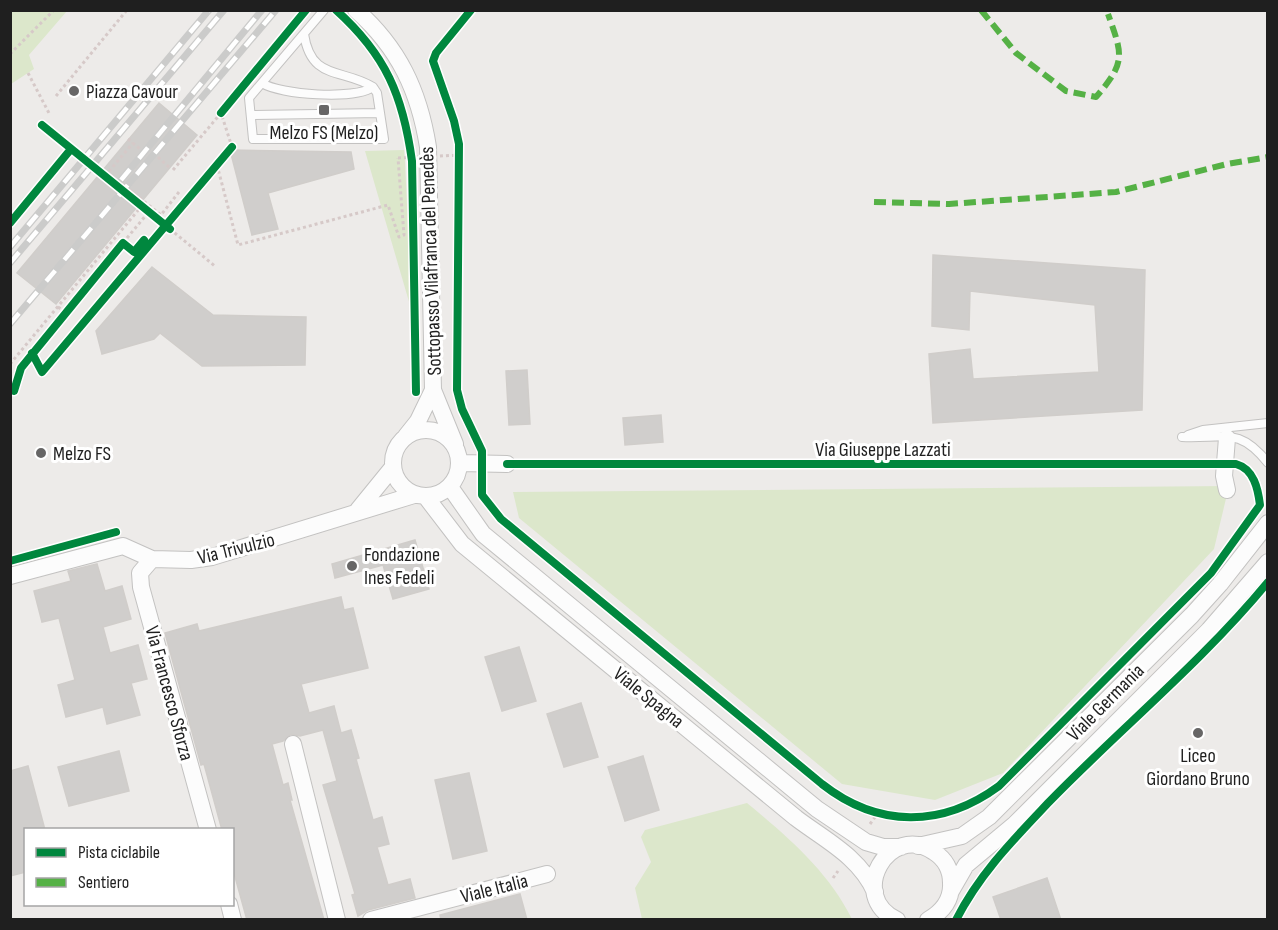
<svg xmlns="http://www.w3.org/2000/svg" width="1278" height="930" font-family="'Sofia Sans Condensed',sans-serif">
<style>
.grass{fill:#dce7cb}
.building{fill:#d0cecc;stroke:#d0cdca;stroke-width:1.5}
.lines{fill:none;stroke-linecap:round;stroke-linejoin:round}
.lane-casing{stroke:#c3c2c1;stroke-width:10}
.street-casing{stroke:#c3c2c1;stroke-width:18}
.path{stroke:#d6c9c8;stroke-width:3;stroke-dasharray:3 3;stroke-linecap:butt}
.lane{stroke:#fcfcfc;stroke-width:8}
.street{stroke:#fcfcfc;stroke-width:16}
.rail-casing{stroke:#cbcbca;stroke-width:7}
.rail{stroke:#fff;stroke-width:4.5;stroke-dasharray:14;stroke-linecap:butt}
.path-bridge{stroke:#d6c9c8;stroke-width:3;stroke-dasharray:3 3;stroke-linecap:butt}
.quiet{stroke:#55b145;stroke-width:6;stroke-dasharray:12 6;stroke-linecap:butt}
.cycleway-casing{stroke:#fff;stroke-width:11}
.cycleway{stroke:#00873e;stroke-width:8}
.poi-dot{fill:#676666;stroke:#fff;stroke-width:2}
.labels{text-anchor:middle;stroke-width:6;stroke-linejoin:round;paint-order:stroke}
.poi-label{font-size:20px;fill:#1f1f1f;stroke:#fff;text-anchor:start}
.street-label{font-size:20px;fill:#1f1f1f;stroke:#fff}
</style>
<rect width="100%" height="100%" fill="#edebe9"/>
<path class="grass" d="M 10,11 L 67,11 L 29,55 L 34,69 L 11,84 Z
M 404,150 L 405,162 L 412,312 L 365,151 Z
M 1229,486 L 1214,549 L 1003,773 L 935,800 L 842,784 L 519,518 L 513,492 Z
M 747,803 C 788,837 828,871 852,919 L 642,919 L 635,888 L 651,862 L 641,837 L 645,830 Z"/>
<path class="building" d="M 159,103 L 197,135 L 56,304 L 17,273 Z
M 230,150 L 351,152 L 354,169 L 268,193 L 278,229 L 252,235 Z
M 933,255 L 1145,270 L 1142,410 L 933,423 L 929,354 L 970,349 L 973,379 L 1099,372 L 1095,305 L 970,291 L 969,330 L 932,326 Z
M 152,267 L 213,315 L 306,317 L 305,365 L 202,366 L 160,333 L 154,339 L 102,354 L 96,331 Z
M 527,370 L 530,424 L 509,425 L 506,371 Z
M 661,415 L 663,442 L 625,445 L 623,418 Z
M 415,540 L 429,589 L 393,599 L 383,565 L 335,578 L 332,564 Z
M 97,564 L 105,591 L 122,586 L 131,619 L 103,627 L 110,653 L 138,645 L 147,679 L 131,683 L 140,715 L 107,724 L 103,707 L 66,717 L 58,685 L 75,680 L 59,618 L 42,622 L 34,591 L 71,581 L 68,571 Z
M 341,597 L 344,610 L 353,608 L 368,668 L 301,684 L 309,713 L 334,706 L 341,733 L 351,730 L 359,758 L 356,759 L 373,820 L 382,817 L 389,844 L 377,847 L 388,885 L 410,879 L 415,898 L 368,910 L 358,916 L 352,895 L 355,894 L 323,785 L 337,781 L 323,730 L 300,736 L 291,734 L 283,741 L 272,744 L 283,785 L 288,783 L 292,800 L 290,800 L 324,920 L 247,920 L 232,866 L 232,830 L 222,830 L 204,764 L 201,765 L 165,633 L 197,624 L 199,631 Z
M 519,647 L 536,701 L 502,711 L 485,657 Z
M 581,703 L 598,757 L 564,767 L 547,714 Z
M 119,751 L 129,791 L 69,806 L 58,767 Z
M 643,756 L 659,810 L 625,821 L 608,767 Z
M 28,766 L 45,830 L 26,830 L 26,872 L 10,876 L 10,771 Z
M 469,773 L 487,851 L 453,859 L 435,780 Z
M 1047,878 L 1061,920 L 1001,920 L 993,897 Z
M 520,894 L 527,920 L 441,920 L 440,915 Z"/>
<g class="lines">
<g class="lane-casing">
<path id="lane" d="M 304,34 C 311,81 342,68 373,87 L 377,93 L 384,139 L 253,139 L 249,98 L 324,10
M 262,83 C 280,95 355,100 373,87
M 251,115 L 380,113
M 1188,435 L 1203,430 L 1268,423
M 1182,437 C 1224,439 1239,426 1268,463"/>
</g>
<g class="street-casing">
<path id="street" d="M 356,10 C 399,48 419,91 428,147 L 433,390 L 455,444
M393 463a33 33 0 1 1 66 0a33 33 0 1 1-66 0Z
M 406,436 L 418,421 L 433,390
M 460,463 L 507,464
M 450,487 L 483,534 L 817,809 L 866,842 L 883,847 L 901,847
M 1227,490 L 1224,476 L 1227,438
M 426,497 L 462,544 L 796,818 C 825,840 860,857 875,892
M 358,510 L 393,467
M 152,559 L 140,573 L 141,587 L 208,830
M 10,576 L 123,546 L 152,559 L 191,560 L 212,557 L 414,495
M 293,744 L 337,920
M 918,846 L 962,836 L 989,817 L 1192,615 L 1220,584 L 1268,523
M 951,891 L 966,865 L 1014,825 L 1209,630 L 1268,562
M 229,904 L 233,920
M 371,920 L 547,874
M 897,920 C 846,896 889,821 934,852 C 945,859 951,870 951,883 C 952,900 942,912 928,920"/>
</g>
<path class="path" d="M 10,54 L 54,10
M 28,73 L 50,115
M 56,96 L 127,10
M 128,139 L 140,149
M 158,157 L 170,168
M 217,165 L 238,245 L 388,205 L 399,237 L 404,235 L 398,158
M 173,170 L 221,113 L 232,147 L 236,150
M 105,176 L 133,143
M 130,190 L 161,215 L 179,192
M 170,229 L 216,267
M 127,238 L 152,208
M 58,307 L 66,313
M 10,364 L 145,202
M 870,824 L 878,813
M 833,878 L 838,871"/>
<use href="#lane" class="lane"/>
<use href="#street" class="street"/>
<g class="rail-casing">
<path id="rail" d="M 121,180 L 262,10
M 10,247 L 209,10
M 10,263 L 224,10
M 10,324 L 276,10"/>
</g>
<use href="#rail" class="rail"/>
<path class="path-bridge" d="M 398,158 L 460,155"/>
<path class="quiet" d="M 981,10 L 1016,53 L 1066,91 L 1096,97 C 1126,62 1123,56 1108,14
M 874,202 L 949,204 L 1116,192 L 1227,164 L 1268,157"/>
<g class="cycleway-casing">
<path id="cycleway" d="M 336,10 C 386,55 403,96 412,161 L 416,392
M 471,10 L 436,53 L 433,61 L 454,121 L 459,144 L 457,390 L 462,409 L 482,451 L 482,495 L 501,519 L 822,784 C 878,828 942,828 999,786 L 1211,573 L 1260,505 C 1258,489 1254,469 1236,464 L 507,464
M 221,113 L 306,10
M 42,125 L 170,229
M 10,223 L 71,149
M 32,353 L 42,372 L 232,147
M 14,391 L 21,368 L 123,243 L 134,252 L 144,240
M 10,561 L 116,532
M 956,920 C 980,873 1014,839 1049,802 C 1121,728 1202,662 1268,582"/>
</g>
<use href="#cycleway" class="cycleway"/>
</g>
<g class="poi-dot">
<circle cx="74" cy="91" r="6"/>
<rect x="318" y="104" width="12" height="12" rx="3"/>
<circle cx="41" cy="453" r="6"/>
<circle cx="352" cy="566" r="6"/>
<circle cx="1198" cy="733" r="6"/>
</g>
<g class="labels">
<g class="poi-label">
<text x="86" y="98">Piazza Cavour</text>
<text x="324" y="139" text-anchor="middle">Melzo FS (Melzo)</text>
<text x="53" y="460">Melzo FS</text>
<text x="364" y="561">Fondazione<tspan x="364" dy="23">Ines Fedeli</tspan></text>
<text x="1198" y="762" text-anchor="middle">Liceo<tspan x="1198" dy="23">Giordano Bruno</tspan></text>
</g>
<g class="street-label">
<text transform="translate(430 261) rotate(-92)" y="7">Sottopasso Vilafranca del Penedès</text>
<text x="883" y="456">Via Giuseppe Lazzati</text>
<text transform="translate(236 548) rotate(-14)" y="7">Via Trivulzio</text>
<text transform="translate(170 693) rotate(75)" y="7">Via Francesco Sforza</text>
<text transform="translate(649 697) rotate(39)" y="7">Viale Spagna</text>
<text transform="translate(1105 702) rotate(-45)" y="7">Viale Germania</text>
<text transform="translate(494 888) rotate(-14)" y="7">Viale Italia</text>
</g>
</g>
<rect width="1278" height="930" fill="none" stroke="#1f1f1f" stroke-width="24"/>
<rect x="24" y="828" width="210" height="78" fill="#ffffff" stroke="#a5a5a5" stroke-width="1.5"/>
<rect x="36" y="848" width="30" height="9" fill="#00873e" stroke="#a5a5a5" stroke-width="1.5"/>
<text x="78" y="858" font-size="18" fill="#1f1f1f">Pista ciclabile</text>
<rect x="36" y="878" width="30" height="9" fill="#55b145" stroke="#a5a5a5" stroke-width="1.5"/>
<text x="78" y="888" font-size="18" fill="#1f1f1f">Sentiero</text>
</svg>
